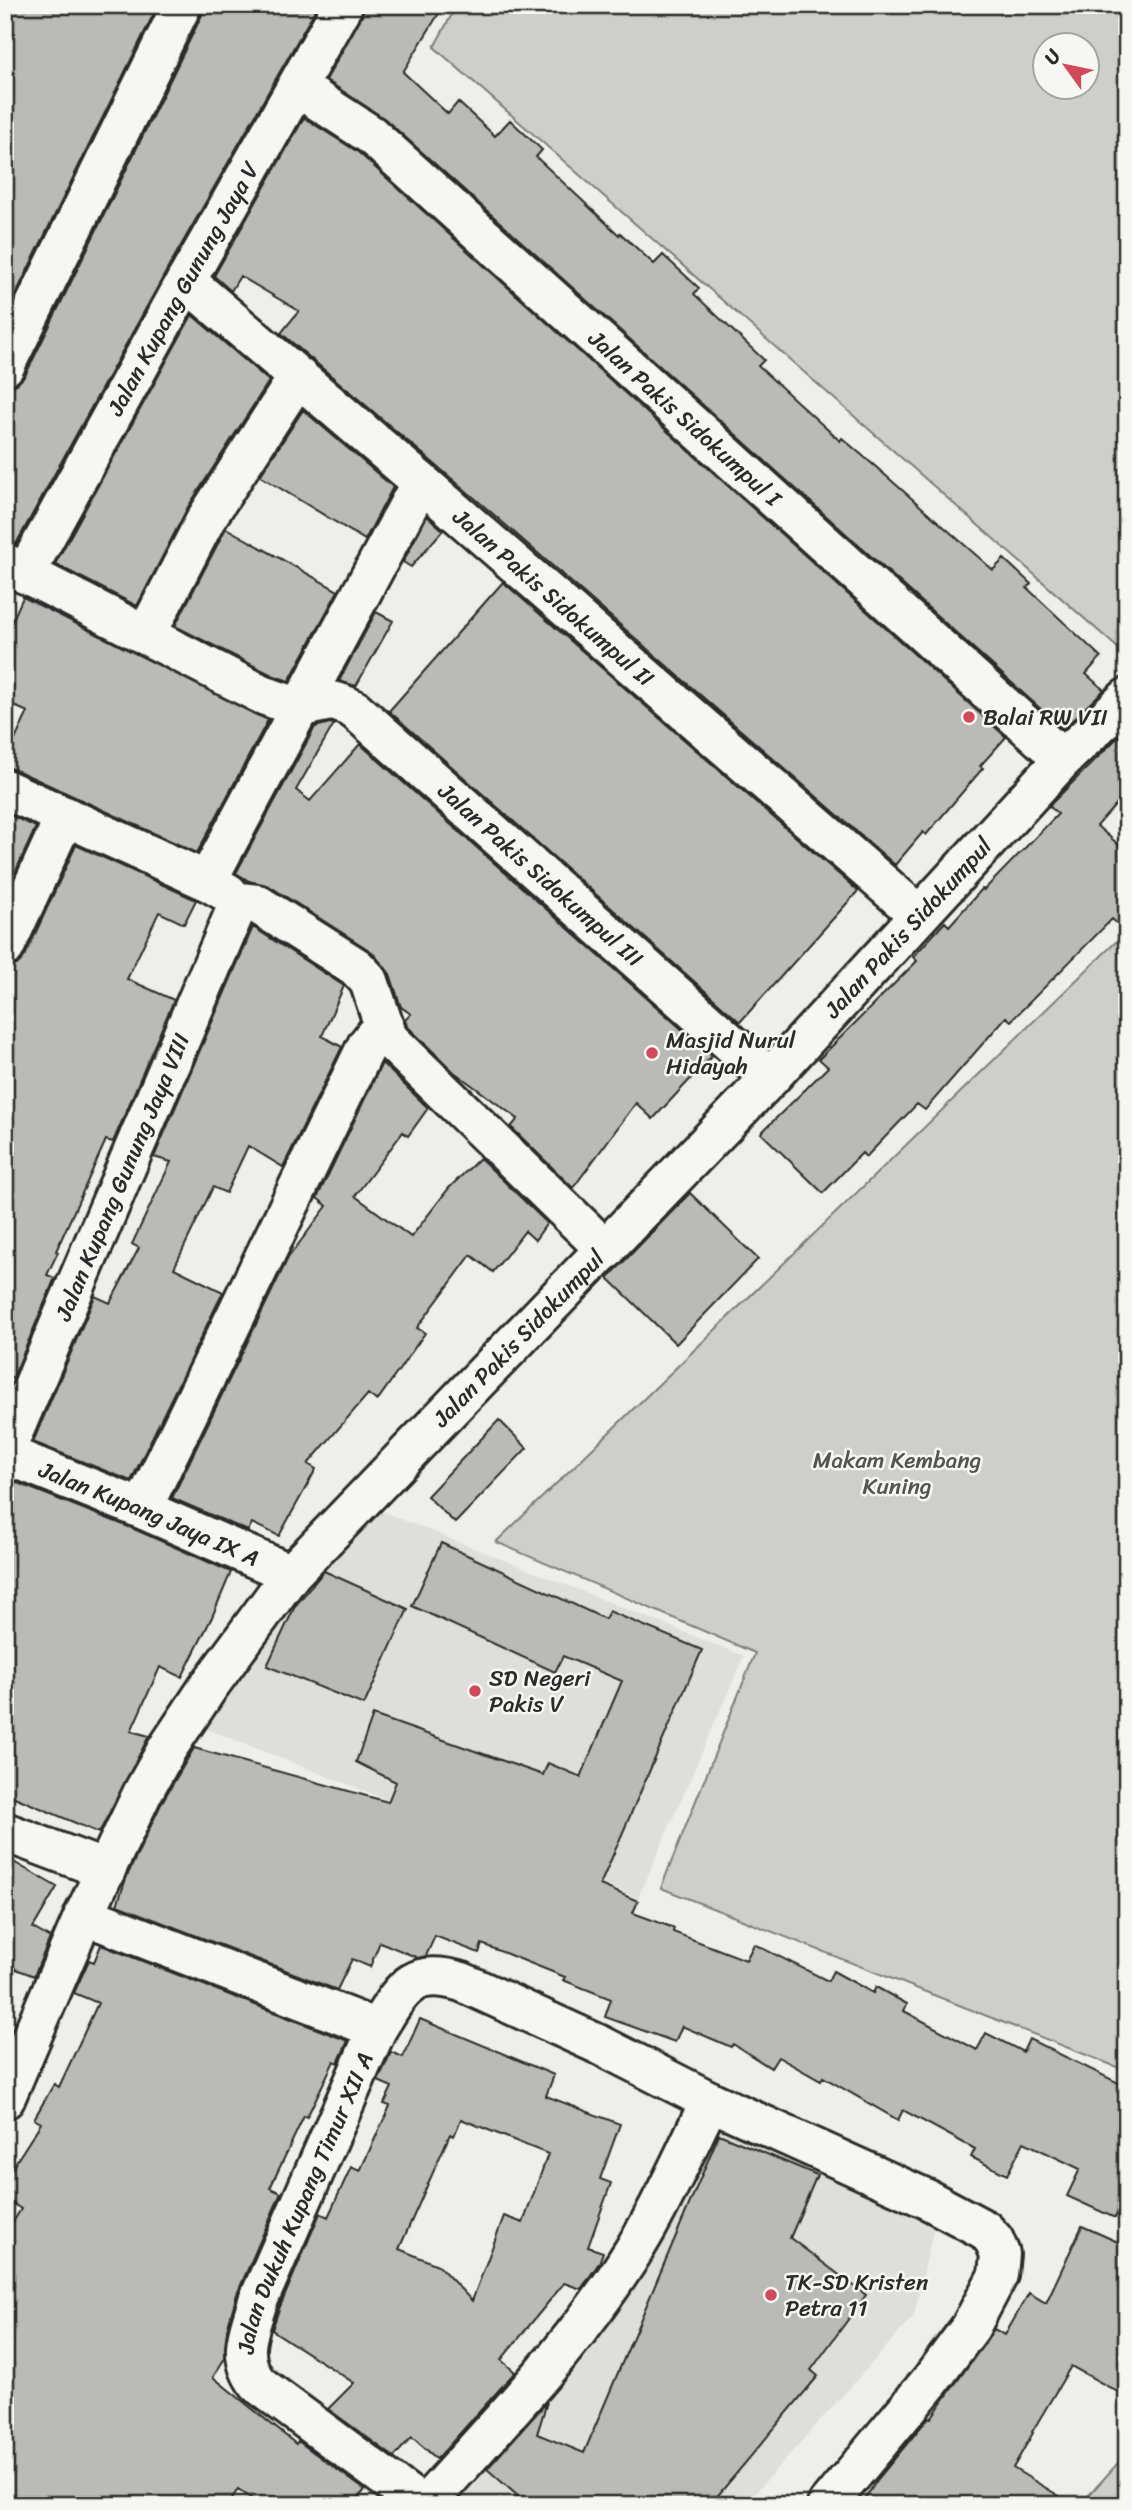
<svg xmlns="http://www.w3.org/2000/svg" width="1132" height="2510" font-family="Sriracha,sans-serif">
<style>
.built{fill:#dededb}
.green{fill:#cececa;stroke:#7c7c7a;stroke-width:2;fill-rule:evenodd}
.building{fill:#babab7;stroke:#2b2b2b;stroke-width:2;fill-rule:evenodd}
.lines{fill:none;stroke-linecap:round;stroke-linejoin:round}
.minor-casing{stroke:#2b2b2b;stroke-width:44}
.minor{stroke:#f6f6f2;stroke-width:38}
.poi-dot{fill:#d1495b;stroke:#f6f6f2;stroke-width:2.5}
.labels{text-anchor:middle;stroke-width:5;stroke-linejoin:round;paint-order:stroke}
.street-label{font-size:23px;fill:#2b2b2b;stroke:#f6f6f2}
.poi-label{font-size:23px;fill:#2b2b2b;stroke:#f6f6f2;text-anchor:start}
.park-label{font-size:23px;fill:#545453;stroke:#f6f6f2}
</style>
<rect width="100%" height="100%" fill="#eeeeea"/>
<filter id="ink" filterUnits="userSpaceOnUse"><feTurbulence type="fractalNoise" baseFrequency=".0143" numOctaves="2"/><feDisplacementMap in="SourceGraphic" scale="14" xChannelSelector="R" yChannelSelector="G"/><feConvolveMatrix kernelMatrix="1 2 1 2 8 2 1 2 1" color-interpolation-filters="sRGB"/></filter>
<g filter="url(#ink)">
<path class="built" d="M 351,1499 L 744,1656 L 638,1898 L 199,1726 Z
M 706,2120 L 935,2222 L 914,2316 L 744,2505 L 470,2505 L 456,2494 L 641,2275 Z"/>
<path class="green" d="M 457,5 L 1127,5 L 1127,656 L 434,47 ZM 1044,46 L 1086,46 L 1086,88 L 1044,88 Z
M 1127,931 L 1127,2071 L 661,1888 L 755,1653 L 496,1542 Z
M 1127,2453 L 1127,2505 L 1080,2505 Z"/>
<path class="building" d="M 17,5 L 158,5 L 5,316 L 5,26 Z
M 204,5 L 318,5 L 167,270 L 16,544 L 5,541 L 5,388 L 17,384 L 25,376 L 202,15 Z
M 365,5 L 444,5 L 403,72 L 448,114 L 458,102 L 495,136 L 510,120 L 542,150 L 536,157 L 619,235 L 620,233 L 654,264 L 663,255 L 699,288 L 694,294 L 764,360 L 758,366 L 840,441 L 842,438 L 876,467 L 993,570 L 1004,559 L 1031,584 L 1027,588 L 1101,657 L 1086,674 L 1104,690 L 1063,729 L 385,119 L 326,80 L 362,16 Z
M 304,118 L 358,152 L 1006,737 L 980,766 L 983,768 L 926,835 L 923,832 L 895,865 L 485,507 L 281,333 L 299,311 L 240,276 L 231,291 L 214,276 Z
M 192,315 L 269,381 L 188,507 L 137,606 L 55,564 Z
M 303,410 L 393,487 L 365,540 L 260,476 Z
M 427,516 L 443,530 L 411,567 L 403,562 Z
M 226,528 L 338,591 L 289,681 L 272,675 L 175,626 Z
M 503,582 L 858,891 L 740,1022 L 389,711 Z
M 23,597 L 268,720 L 197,853 L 14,769 L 5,768 L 5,761 L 28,712 L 5,702 L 5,637 Z
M 376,612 L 393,621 L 356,686 L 339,681 Z
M 330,723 L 334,724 L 296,790 L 310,801 L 360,744 L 712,1056 L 653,1119 L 636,1103 L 573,1188 L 511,1127 L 518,1119 L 454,1072 L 407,1026 L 405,1020 L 411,1014 L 401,1007 L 390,974 L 372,952 L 269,886 L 249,881 L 236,873 L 315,727 Z
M 1127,728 L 1127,792 L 1097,826 L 1127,852 L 1127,932 L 1112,919 L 1011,1021 L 1006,1017 L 925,1110 L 917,1104 L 866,1157 L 862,1153 L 823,1193 L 761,1133 L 828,1067 L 819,1059 L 917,961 L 913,957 L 945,922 L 949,926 L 982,889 L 984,890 L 1058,814 L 1049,806 Z
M 5,813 L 36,827 L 13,877 L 5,873 Z
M 76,845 L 196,900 L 184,924 L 159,912 L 127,979 L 174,1000 L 113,1142 L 106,1140 L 56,1251 L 58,1252 L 47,1275 L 55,1278 L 13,1378 L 5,1375 L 5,969 L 17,965 L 25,956 Z
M 253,927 L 344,986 L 322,1036 L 342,1047 L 283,1167 L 248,1146 L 226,1193 L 213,1187 L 174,1268 L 223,1292 L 131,1481 L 33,1442 L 95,1296 L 110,1303 L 139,1248 L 132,1244 L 171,1162 L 154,1157 Z
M 382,1063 L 428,1108 L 408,1136 L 403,1132 L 355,1196 L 411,1237 L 449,1188 L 480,1158 L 547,1223 L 535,1240 L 525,1231 L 493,1272 L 471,1255 L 417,1328 L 425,1333 L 377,1401 L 368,1394 L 308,1464 L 316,1469 L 279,1536 L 252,1523 L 248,1531 L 172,1498 L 288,1258 L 327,1206 L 317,1198 Z
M 690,1193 L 758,1259 L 676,1344 L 608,1278 Z
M 499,1420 L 527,1448 L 455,1523 L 427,1496 Z
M 5,1478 L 134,1529 L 231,1572 L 212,1617 L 182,1677 L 160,1667 L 131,1731 L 149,1736 L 99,1833 L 5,1793 Z
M 441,1543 L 605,1619 L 609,1611 L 702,1650 L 600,1885 L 638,1901 L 633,1913 L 674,1928 L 673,1932 L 746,1960 L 754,1944 L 828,1981 L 833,1971 L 873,1993 L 876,1987 L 907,2004 L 904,2011 L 977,2050 L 986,2033 L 1023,2052 L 1029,2039 L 1127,2087 L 1127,2193 L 1115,2218 L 1067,2196 L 1080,2169 L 1024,2142 L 1007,2175 L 971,2157 L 975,2149 L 903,2110 L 898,2120 L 823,2077 L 821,2081 L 778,2057 L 771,2068 L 733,2044 L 731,2047 L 682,2026 L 675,2042 L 605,2017 L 611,1999 L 563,1980 L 565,1977 L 482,1944 L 479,1953 L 435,1936 L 426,1956 L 418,1958 L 380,1942 L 370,1967 L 352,1959 L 337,1990 L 117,1905 L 127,1876 L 162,1802 L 194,1748 L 388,1802 L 396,1782 L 356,1762 L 373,1715 L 543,1775 L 548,1763 L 581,1777 L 622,1681 L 563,1656 L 555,1672 L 412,1606 Z
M 324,1571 L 408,1609 L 364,1705 L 267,1666 L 295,1606 Z
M 5,1857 L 57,1887 L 33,1928 L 50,1938 L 34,1976 L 11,1967 L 5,1977 Z
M 101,1945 L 348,2041 L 338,2063 L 334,2061 L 307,2117 L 304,2116 L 270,2188 L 281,2193 L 237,2294 L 227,2329 L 225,2358 L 213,2377 L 296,2444 L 298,2441 L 365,2490 L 352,2505 L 260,2505 L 238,2489 L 228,2505 L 5,2505 L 5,2235 L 21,2209 L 5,2198 L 5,2179 L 41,2123 L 34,2119 L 54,2084 L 59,2087 L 98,2003 L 74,1993 L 89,1960 L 94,1962 Z
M 420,2019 L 554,2075 L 546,2096 L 620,2124 L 600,2179 L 611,2183 L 588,2247 L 603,2252 L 599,2263 L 581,2289 L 564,2283 L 501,2360 L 515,2372 L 437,2459 L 412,2437 L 394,2457 L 328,2409 L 354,2383 L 272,2330 L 279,2309 L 320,2213 L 328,2217 L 351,2167 L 360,2171 L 390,2106 L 384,2104 L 392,2087 L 378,2081 L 391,2052 L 403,2057 ZM 461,2119 L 548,2154 L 523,2223 L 504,2216 L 472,2301 L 438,2265 L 399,2249 L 450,2134 L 454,2136 Z
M 719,2134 L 817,2175 L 790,2238 L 866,2295 L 811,2370 L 818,2376 L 710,2505 L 528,2505 L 487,2469 L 547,2402 L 537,2434 L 584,2453 Z
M 1082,2226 L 1127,2246 L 1127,2397 L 1071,2366 L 1032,2432 L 1033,2433 L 1013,2468 L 1074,2505 L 861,2505 L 877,2480 L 929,2417 L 931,2418 L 994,2329 L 1005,2335 L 1029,2293 L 1046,2303 Z"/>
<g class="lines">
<g class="minor-casing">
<g id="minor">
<path id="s1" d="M 297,87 L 371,135 L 1063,759"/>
<path id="s2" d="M 186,281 L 421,482 L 919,915"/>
<path d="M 5,366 L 182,5"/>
<path id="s3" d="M 5,563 L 263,695 C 274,699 290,706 301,706 C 329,705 325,694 355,710 L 770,1078"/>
<path id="s4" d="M 25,574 L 186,281 L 343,5"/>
<path d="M 146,635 L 206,519 L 298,377"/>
<path d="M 5,789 L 207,881 L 228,893"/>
<path d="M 207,881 L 421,482"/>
<path d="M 239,902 L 257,904 L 356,967 L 369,981 L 388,1038"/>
<path d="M 5,947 L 65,816"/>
<path id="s5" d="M 5,1452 L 239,902"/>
<path id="s6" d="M 5,1454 L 142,1509 L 291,1574"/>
<path d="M 142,1509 L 367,1045 L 374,1036 L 381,1034 L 388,1038 L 606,1250"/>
<path d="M 5,1832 L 106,1870"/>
<path d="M 84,1915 L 377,2029"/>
<path id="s7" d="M 5,2099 L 84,1915 L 143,1792 L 167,1749 L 209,1686 L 291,1574 L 770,1078 L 1063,759 L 1127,698"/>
<path id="s8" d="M 422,2505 L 258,2384 C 236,2356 249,2331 258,2301 L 377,2029 C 402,1989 410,1967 462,1982 L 600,2045 L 710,2101 L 927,2199 L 985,2230 L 994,2240 L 1000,2254 L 998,2275 L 970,2328 L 932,2379 L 827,2505"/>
<path d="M 425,2505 C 502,2419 585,2335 643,2235 C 668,2192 688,2146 710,2101"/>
</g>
</g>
<use href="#minor" class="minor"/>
</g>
</g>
<g class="poi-dot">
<circle cx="969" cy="717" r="7"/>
<circle cx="652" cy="1053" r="7"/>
<circle cx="475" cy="1691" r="7"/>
<circle cx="771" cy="2295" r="7"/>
</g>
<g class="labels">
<g class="street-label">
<text dy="8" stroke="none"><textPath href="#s4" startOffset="326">Jalan Kupang Gunung Jaya V</textPath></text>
<text dy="8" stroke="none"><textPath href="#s1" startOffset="511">Jalan Pakis Sidokumpul I</textPath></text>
<text dy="8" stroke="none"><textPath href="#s2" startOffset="485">Jalan Pakis Sidokumpul II</textPath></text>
<text dy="8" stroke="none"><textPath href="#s3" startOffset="634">Jalan Pakis Sidokumpul III</textPath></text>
<text dy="8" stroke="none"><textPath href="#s7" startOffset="1494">Jalan Pakis Sidokumpul</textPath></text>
<text dy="8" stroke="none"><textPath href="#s5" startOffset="299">Jalan Kupang Gunung Jaya VIII</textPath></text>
<text dy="8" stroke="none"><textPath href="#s7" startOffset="928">Jalan Pakis Sidokumpul</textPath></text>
<text dy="8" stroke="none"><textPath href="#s6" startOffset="156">Jalan Kupang Jaya IX A</textPath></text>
<text dy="8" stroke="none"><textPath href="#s8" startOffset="399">Jalan Dukuh Kupang Timur XII A</textPath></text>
</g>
<g class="poi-label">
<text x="983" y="725">Balai RW VII</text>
<text x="666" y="1048">Masjid Nurul<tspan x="666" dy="26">Hidayah</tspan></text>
<text x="489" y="1686">SD Negeri<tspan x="489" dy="26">Pakis V</tspan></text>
<text x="785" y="2290">TK-SD Kristen<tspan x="785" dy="26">Petra 11</tspan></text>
</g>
<g class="park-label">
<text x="897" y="1468">Makam Kembang<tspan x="897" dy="26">Kuning</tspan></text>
</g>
</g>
<rect width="1132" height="2510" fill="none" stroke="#f6f6f2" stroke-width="28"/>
<rect x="14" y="14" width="1104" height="2482" fill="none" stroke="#2b2b2b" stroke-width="2.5" filter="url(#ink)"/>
<g transform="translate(1066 66) rotate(303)"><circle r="33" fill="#f6f6f2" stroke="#a5a5a2" stroke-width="2"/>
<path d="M0-5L12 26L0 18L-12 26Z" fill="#d1495b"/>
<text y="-10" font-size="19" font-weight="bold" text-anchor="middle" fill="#2b2b2b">U</text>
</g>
</svg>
